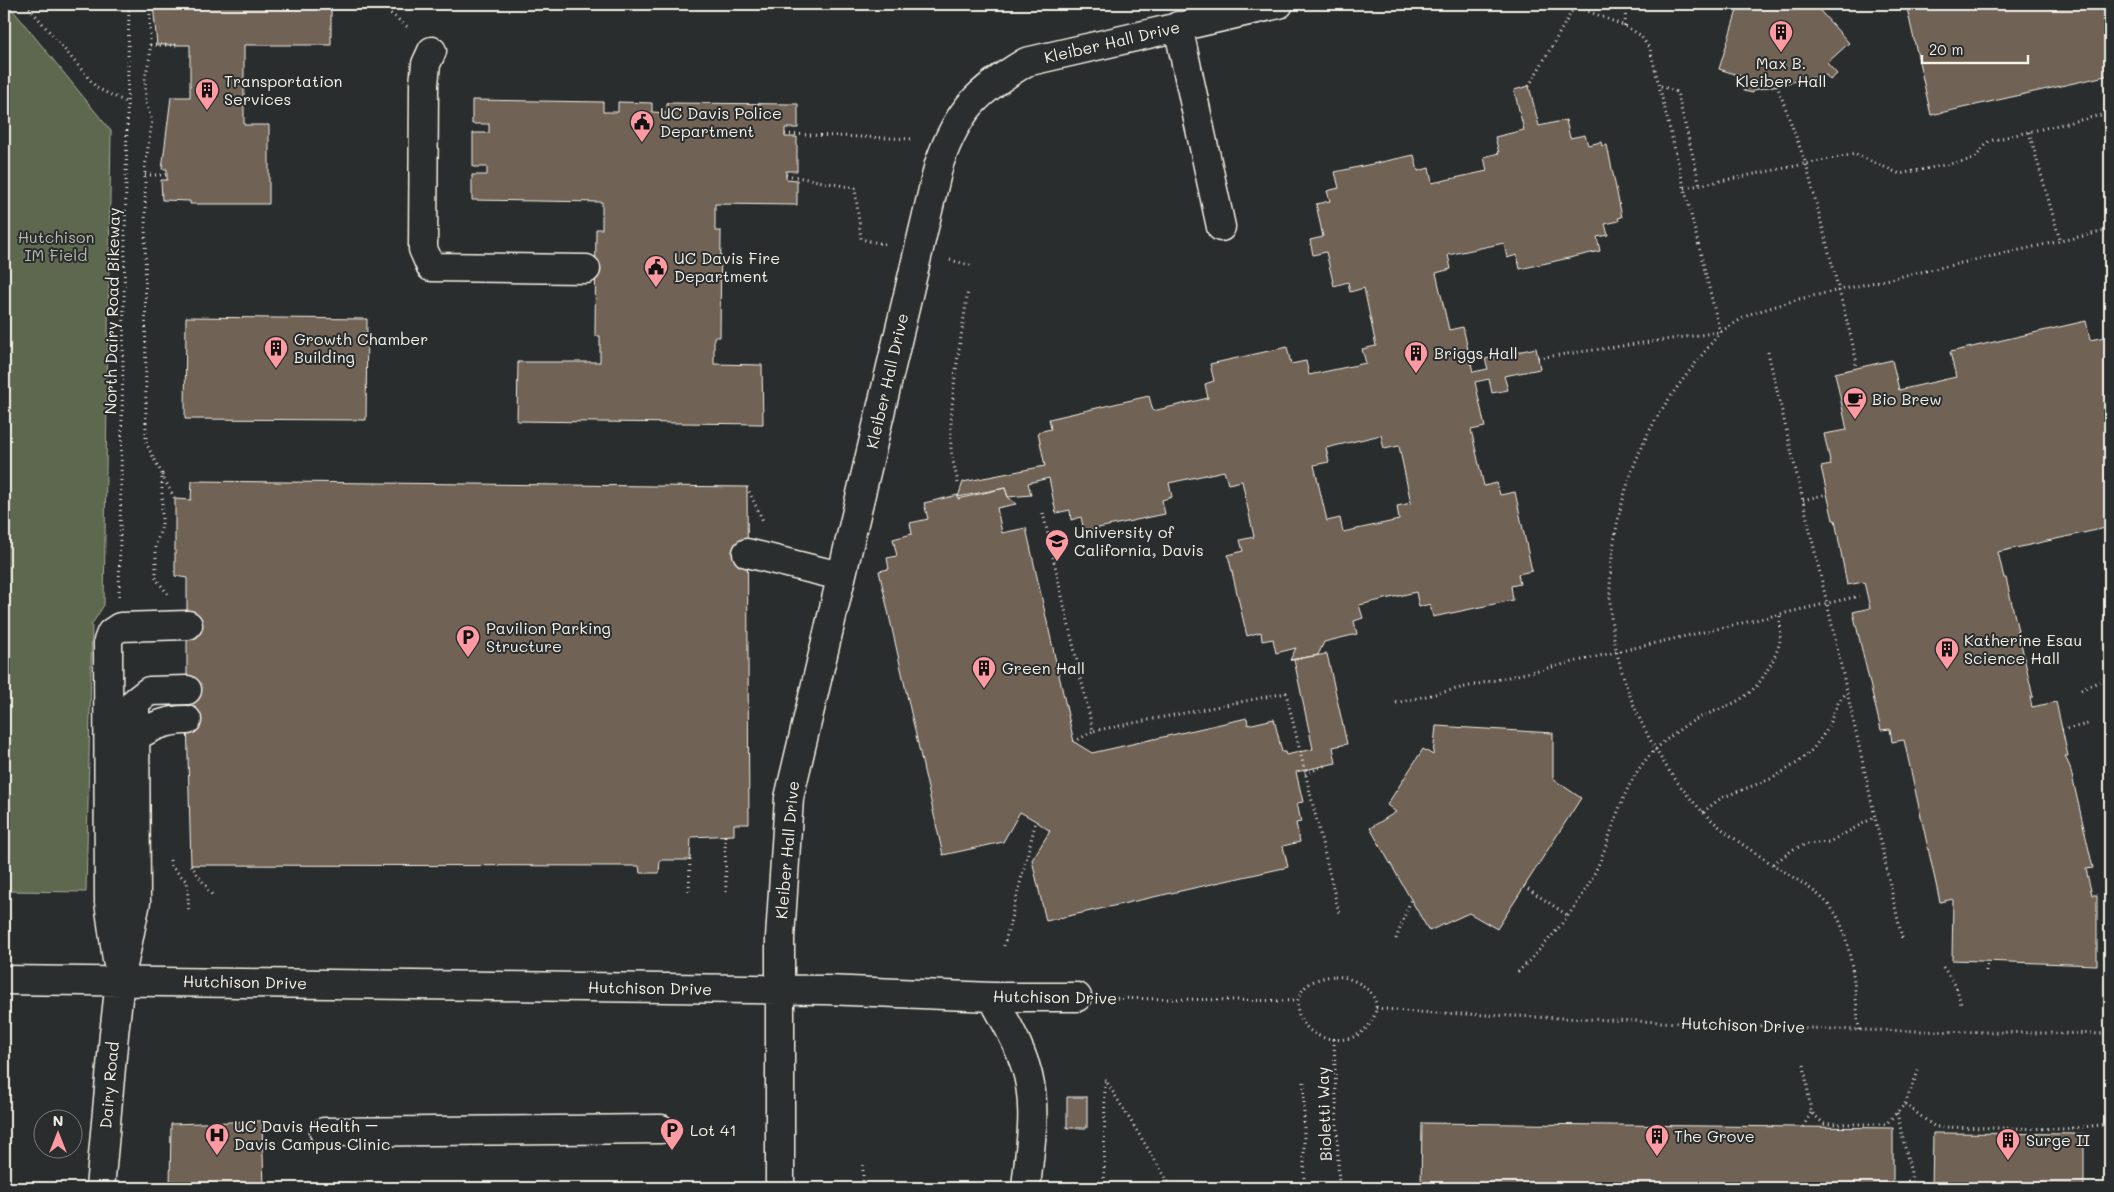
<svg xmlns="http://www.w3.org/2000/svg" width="2114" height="1192" font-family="Mali,sans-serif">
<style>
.green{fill:#5d684f;stroke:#a8ac9c}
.building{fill:#6f6255;stroke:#f4f1e8;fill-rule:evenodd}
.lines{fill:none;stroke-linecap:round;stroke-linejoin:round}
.minor-casing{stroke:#f4f1e8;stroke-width:31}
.path{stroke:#f4f1e8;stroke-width:3;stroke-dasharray:1 4;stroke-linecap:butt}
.minor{stroke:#2a2d2e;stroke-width:28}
.labels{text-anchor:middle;stroke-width:4;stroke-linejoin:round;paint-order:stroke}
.street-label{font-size:16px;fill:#f4f1e8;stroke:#2a2d2e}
.poi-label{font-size:16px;fill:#f4f1e8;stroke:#2a2d2e;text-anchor:start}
.park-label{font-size:16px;fill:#b8baab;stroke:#2a2d2e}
</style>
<rect width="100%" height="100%" fill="#2a2d2e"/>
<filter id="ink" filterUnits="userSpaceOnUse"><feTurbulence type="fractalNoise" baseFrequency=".02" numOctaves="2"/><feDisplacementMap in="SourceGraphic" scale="10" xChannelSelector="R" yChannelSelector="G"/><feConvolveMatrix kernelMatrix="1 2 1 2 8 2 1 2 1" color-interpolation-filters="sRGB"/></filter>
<g filter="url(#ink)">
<path class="green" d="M 4,4 L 8,4 L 111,131 L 104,605 L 92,624 L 86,892 L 4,891 Z"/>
<path class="building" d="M 153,4 L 331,4 L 331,45 L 244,45 L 244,125 L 269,125 L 269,204 L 190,204 L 190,201 L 162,200 L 161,180 L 167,180 L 167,169 L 162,169 L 171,97 L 190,97 L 190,45 L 157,45 Z
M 1739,4 L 1814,4 L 1849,43 L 1827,63 L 1837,74 L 1830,80 L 1826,75 L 1754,90 L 1753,93 L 1744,91 L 1747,78 L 1719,69 Z
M 1906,4 L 2110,4 L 2110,75 L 1931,115 Z
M 1529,86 L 1539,126 L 1566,120 L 1570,138 L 1585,135 L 1588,145 L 1601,142 L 1602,146 L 1607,145 L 1622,217 L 1618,218 L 1619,221 L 1605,224 L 1608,235 L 1597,237 L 1600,251 L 1520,269 L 1517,255 L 1507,258 L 1504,243 L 1448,255 L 1451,269 L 1436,273 L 1449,330 L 1463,327 L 1473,372 L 1488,369 L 1485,359 L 1536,348 L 1538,358 L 1540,369 L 1504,376 L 1508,390 L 1492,393 L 1489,379 L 1475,382 L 1485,427 L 1471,430 L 1484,486 L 1497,483 L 1500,495 L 1515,492 L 1532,571 L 1518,574 L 1520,584 L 1511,586 L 1513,600 L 1433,617 L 1430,604 L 1419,607 L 1416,592 L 1359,605 L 1363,618 L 1354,621 L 1357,634 L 1324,642 L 1318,655 L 1290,660 L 1296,648 L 1276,653 L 1273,639 L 1262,641 L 1261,632 L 1247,636 L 1228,555 L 1243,551 L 1240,540 L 1254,537 L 1242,481 L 1228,484 L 1224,471 L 1169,483 L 1172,497 L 1162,500 L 1165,514 L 1084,531 L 1081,517 L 1071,520 L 1070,510 L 1056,513 L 1049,478 L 1028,483 L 1031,495 L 1008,497 L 1005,488 L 958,497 L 963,482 L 1045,466 L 1038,432 L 1051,429 L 1049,419 L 1149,396 L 1153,411 L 1208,398 L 1205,384 L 1214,381 L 1210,364 L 1287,347 L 1291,364 L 1306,361 L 1309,375 L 1366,363 L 1362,349 L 1376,346 L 1364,288 L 1350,292 L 1348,282 L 1334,286 L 1326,252 L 1313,255 L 1310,240 L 1323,237 L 1316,204 L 1330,201 L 1327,191 L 1339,188 L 1335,172 L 1414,155 L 1418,171 L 1429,168 L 1432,183 L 1487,171 L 1484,157 L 1499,153 L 1495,137 L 1524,130 L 1514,90 ZM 1381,435 L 1384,449 L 1399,446 L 1411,503 L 1397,506 L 1399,520 L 1343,532 L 1340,518 L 1327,521 L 1314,465 L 1329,462 L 1326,448 Z
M 472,100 L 603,102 L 603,112 L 618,112 L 618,102 L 652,103 L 652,112 L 667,113 L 667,103 L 798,104 L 798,128 L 785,128 L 785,137 L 797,137 L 797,171 L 786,171 L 786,179 L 797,180 L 797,205 L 715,204 L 715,231 L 721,231 L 720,337 L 714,337 L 714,364 L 762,365 L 763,424 L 517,421 L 518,362 L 600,362 L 600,336 L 595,336 L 596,229 L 602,229 L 602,202 L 472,200 L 472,175 L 487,175 L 487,167 L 473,167 L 473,133 L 489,133 L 489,124 L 472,124 Z
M 186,317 L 367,319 L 366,420 L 185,419 Z
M 2086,321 L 2090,340 L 2110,336 L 2110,405 L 2104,407 L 2110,433 L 2110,527 L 1998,552 L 2004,578 L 2006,578 L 2018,631 L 2016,632 L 2019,643 L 2021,643 L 2033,697 L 2030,697 L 2032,707 L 2056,702 L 2068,756 L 2065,756 L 2070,767 L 2093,868 L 2086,869 L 2092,895 L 2097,895 L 2097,965 L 1952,960 L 1953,899 L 1940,902 L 1904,740 L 1892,742 L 1890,729 L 1881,730 L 1853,612 L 1870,608 L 1864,582 L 1847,585 L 1835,520 L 1833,520 L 1821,467 L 1831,465 L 1824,434 L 1847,430 L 1835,373 L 1892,360 L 1899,390 L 1956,377 L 1950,352 Z
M 192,481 L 747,487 L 749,824 L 734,824 L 734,835 L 691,837 L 690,860 L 660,860 L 659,873 L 640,873 L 639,866 L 191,865 L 187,720 L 187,578 L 175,576 L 175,499 L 191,500 Z
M 1005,488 L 1008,497 L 1016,504 L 997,508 L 1002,533 L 1026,528 L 1074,742 L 1092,753 L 1247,718 L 1248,725 L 1274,719 L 1282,752 L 1285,752 L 1286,755 L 1313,749 L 1294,660 L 1290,660 L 1327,654 L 1347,744 L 1333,747 L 1336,763 L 1296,772 L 1303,802 L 1297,803 L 1301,822 L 1296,823 L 1300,842 L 1283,846 L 1288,867 L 1046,921 L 1032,860 L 1050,831 L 1036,821 L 1020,812 L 1003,842 L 943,855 L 879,571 L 889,569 L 887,558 L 897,556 L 893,539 L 912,534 L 910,523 L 928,519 L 924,503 L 958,495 L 958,499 Z
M 1436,726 L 1553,733 L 1553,779 L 1581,798 L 1497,929 L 1469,913 L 1429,931 L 1370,828 L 1396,812 L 1387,805 L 1423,749 L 1433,755 Z
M 1067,1097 L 1087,1097 L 1087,1128 L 1067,1128 Z
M 262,1121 L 264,1188 L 170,1188 L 171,1124 Z
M 1422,1123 L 1893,1128 L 1893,1188 L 1421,1188 Z
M 1933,1133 L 2084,1134 L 2084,1188 L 1932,1188 Z"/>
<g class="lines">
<g class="minor-casing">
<path id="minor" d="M 1178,26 L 1221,227
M 432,51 L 426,64 L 424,84 L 423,249 L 431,267 L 586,269
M 747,553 L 840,576
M 135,737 C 153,726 166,720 187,720
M 117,960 L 109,902 L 108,641 L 111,633 L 120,627 L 188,625
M 4,980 L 826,990 L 992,997 L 1077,997
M 992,997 C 1007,1024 1025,1054 1030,1085 C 1036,1119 1029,1154 1026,1188
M 324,1132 L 661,1129
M 100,1188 L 114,1034 L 120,981 L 136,902 L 135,702 L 149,691 L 187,690
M 780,1188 L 780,938 L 789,798 L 939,164 C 958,109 978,91 1026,62 L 1279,4"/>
</g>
<path class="path" d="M 26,4 L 97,88 L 128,103
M 150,4 L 150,56 L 145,78 L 146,103 L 152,121 L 145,167 L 146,443 L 162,474 L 162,526 L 156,544 L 156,579 L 168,594
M 379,4 L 410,29
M 1570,4 L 1625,26 L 1640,35 L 1650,49 L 1720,332 C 1694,366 1663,401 1645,440 C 1622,488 1609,546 1610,600 C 1612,674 1650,758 1702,811 C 1727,836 1758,855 1788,874 C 1805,885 1824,896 1835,913 C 1852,938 1856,999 1859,1030
M 1625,26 L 1626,4
M 150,45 L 177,45
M 1777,85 L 1806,164 L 1850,333 L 1856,359 L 1855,369
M 1529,86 L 1576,4
M 1661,86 L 1677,92 L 1700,185
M 2029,132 L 2060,240
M 785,134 L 914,139
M 145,175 L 167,175
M 786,175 L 855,188 L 861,239 L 888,245
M 1685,188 L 1855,154 L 1900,174 L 1974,159 L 1989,141 L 2110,113
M 950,260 L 974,266
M 1768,352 L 1827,603 L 1902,938
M 1538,358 L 1720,332 L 1750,314 L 1799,299 L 2110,230
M 162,475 L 175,499
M 958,483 C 956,472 952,460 951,449 C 949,396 961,342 968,290
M 747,487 L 764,523
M 1803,500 L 1827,494
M 1043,513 L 1093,731 L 1286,693 L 1339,913
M 119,596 L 129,4
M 2081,690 L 2100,681 L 2110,682
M 1396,703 L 1859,596
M 2062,730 L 2088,724
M 1074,742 L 1093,731
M 1305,774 L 1326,765
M 1703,812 L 1721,798 L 1773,778 L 1797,763 L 1813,749 L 1826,731 L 1839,701 L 1847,692
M 725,836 L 726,893
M 170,860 L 171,866 L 187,882 L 189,913
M 1773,864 L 1794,849 L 1807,844 L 1829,842 L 1875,817
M 191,865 L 212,895
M 1524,886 L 1567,915
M 689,891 L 690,860
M 1396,939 L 1411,899
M 1004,946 L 1036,821
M 1943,967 L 1956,986 L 1961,1004
M 1986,971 L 1987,962
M 1518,972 C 1545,945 1573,914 1591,880 C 1614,837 1619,783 1656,749 C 1665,740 1676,732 1686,725 C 1720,704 1746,709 1768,669 C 1773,661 1778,650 1780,641 C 1781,633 1780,623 1780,614
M 1335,976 C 1360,978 1390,998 1369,1025 C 1364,1031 1358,1036 1350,1038 C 1297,1051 1271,981 1335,976 Z
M 1107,998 L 1297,1001
M 1376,1008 L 1414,1012 L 1859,1030 L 2110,1034
M 1334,1039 L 1339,1188
M 1804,1065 L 1811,1112 L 1824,1124 L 1886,1124 L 1905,1104 L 1919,1069
M 1105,1079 L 1172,1188
M 1905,1104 L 1935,1127 L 2064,1129 L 2110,1124
M 1897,1113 L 1911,1173 L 1912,1188
M 1803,1127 L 1811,1113
M 863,1165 L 863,1188
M 1375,1186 L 1421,1186
M 1104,1188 L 1105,1081
M 1304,1188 L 1304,1080"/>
<use href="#minor" class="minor"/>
</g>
</g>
<defs>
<g id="building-pin" transform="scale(1.25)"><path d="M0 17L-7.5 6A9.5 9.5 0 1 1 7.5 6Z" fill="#ff9aa2" stroke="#2a2d2e"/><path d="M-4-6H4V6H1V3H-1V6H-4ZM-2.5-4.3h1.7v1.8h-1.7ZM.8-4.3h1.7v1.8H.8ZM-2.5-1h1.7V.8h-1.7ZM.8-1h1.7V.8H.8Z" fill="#111"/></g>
<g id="civic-pin" transform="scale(1.25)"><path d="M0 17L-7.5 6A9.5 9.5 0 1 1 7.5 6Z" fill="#ff9aa2" stroke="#2a2d2e"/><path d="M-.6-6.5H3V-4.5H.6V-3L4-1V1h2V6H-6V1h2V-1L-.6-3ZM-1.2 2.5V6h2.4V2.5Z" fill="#111"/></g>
<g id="cafe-pin" transform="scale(1.25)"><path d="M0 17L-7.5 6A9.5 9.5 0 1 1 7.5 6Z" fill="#ff9aa2" stroke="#2a2d2e"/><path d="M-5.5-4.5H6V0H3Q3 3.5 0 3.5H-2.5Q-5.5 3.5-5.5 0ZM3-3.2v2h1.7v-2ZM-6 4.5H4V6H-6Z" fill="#111"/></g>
<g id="university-pin" transform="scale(1.25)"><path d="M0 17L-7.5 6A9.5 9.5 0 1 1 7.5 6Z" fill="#ff9aa2" stroke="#2a2d2e"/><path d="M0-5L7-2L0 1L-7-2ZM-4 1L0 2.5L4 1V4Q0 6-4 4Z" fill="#111"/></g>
<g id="parking-pin" transform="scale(1.25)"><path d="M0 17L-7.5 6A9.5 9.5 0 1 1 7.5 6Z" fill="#ff9aa2" stroke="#2a2d2e"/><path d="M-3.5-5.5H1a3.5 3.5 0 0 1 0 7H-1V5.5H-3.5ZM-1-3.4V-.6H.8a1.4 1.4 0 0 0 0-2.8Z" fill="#111"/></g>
<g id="hospital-pin" transform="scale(1.25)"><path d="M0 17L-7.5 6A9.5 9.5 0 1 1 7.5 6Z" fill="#ff9aa2" stroke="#2a2d2e"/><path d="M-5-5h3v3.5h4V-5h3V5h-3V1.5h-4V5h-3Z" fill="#111"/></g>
</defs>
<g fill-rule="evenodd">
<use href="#building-pin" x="1781" y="32"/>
<use href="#building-pin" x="207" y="90"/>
<use href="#civic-pin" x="642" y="122"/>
<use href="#civic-pin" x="656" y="267"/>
<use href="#building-pin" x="276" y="348"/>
<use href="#building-pin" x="1416" y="353"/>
<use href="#cafe-pin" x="1855" y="399"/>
<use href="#university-pin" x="1057" y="541"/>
<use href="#parking-pin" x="468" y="637"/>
<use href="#building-pin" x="1947" y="649"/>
<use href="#building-pin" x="984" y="668"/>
<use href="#parking-pin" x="672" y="1130"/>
<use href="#hospital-pin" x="217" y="1135"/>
<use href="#building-pin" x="1657" y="1136"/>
<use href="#building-pin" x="2008" y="1140"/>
</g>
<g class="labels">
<g class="street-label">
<text transform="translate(1112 42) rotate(-13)" y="6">Kleiber Hall Drive</text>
<text transform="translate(112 311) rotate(-89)" y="6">North Dairy Road Bikeway</text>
<text transform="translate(887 381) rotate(-77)" y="6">Kleiber Hall Drive</text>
<text transform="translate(787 850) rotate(-85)" y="6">Kleiber Hall Drive</text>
<text transform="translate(245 982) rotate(1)" y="6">Hutchison Drive</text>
<text transform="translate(650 988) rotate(1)" y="6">Hutchison Drive</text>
<text transform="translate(1055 997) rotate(1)" y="6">Hutchison Drive</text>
<text transform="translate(1743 1025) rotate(2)" y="6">Hutchison Drive</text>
<text transform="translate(109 1085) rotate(-85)" y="6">Dairy Road</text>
<text transform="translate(1324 1114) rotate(-92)" y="6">Bioletti Way</text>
</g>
<g class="poi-label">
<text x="1781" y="69" text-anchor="middle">Max B.<tspan x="1781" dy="18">Kleiber Hall</tspan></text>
<text x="224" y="87">Transportation<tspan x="224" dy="18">Services</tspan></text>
<text x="660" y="119">UC Davis Police<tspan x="660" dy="18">Department</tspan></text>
<text x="674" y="264">UC Davis Fire<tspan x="674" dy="18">Department</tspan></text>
<text x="294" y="345">Growth Chamber<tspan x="294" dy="18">Building</tspan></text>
<text x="1434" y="359">Briggs Hall</text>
<text x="1872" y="405">Bio Brew</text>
<text x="1074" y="538">University of<tspan x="1074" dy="18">California, Davis</tspan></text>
<text x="486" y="634">Pavilion Parking<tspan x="486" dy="18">Structure</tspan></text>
<text x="1964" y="646">Katherine Esau<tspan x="1964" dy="18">Science Hall</tspan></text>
<text x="1002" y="674">Green Hall</text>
<text x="234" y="1132">UC Davis Health –<tspan x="234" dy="18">Davis Campus Clinic</tspan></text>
<text x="690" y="1136">Lot 41</text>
<text x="1674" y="1142">The Grove</text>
<text x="2026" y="1146">Surge II</text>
</g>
<g class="park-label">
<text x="56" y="243">Hutchison<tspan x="56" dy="18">IM Field</tspan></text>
</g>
</g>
<rect width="2114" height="1192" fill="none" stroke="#2a2d2e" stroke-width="20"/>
<rect x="10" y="10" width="2094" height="1172" fill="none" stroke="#f4f1e8" stroke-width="2" filter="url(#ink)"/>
<g transform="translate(58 1134)"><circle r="24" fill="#2a2d2e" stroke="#7b7b78"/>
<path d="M0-4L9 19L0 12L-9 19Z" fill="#ff9aa2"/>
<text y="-8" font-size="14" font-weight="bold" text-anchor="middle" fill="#f4f1e8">N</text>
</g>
<path d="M1922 55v8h106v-8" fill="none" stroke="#f4f1e8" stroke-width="2.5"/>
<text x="1929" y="55" font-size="15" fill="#f4f1e8" stroke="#2a2d2e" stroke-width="4" paint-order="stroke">20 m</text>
</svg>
